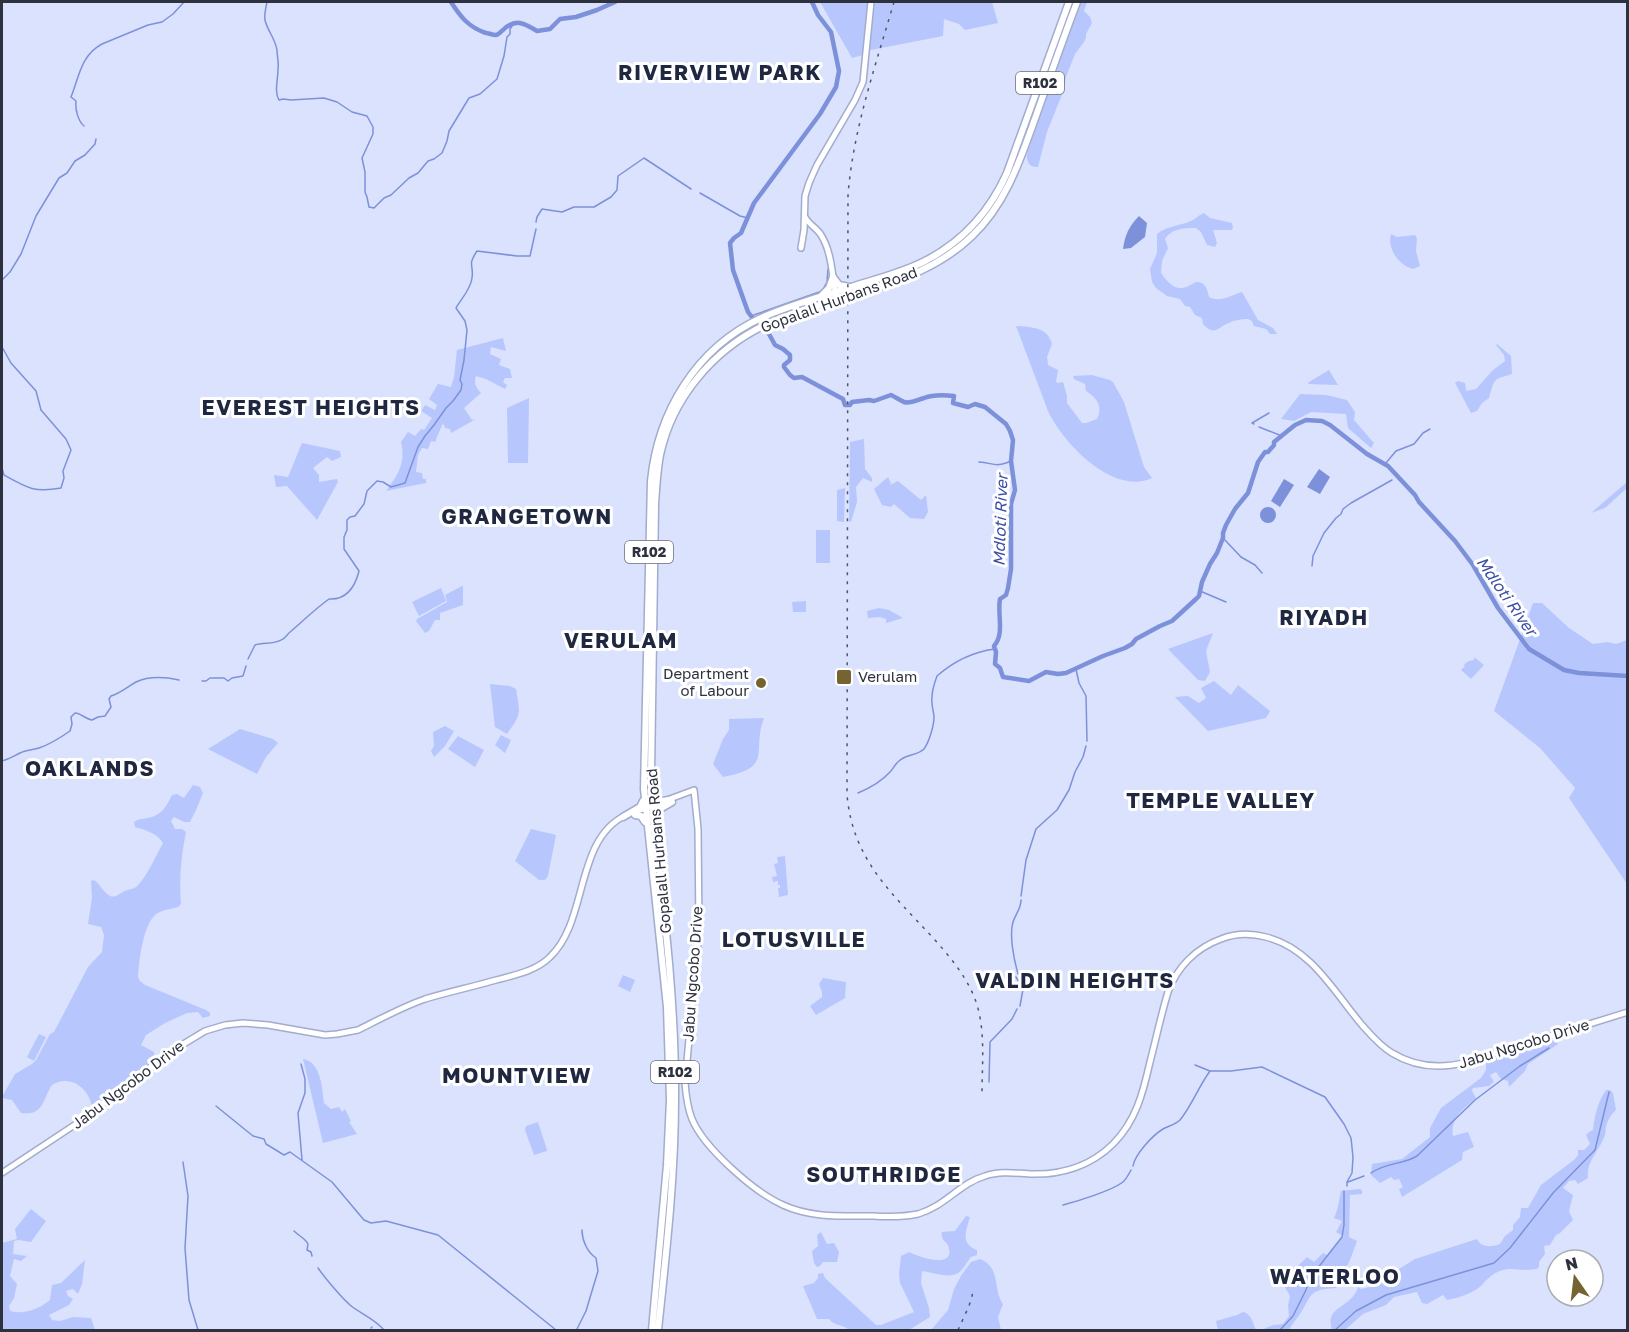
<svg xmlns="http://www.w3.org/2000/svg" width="1629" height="1332" font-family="'Golos Text',sans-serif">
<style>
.green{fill:#b7c7fd}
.water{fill:#7d91da}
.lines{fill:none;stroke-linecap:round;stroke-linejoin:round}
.stream{stroke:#7d91da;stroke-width:1.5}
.river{stroke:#7d91da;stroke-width:4.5}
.secondary-casing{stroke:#a2accd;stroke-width:8}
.primary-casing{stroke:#a2accd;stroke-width:9}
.secondary{stroke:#fff;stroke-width:5}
.primary{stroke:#fff;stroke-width:6}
.rail{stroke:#515666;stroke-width:1.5;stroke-dasharray:3 6;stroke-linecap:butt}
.poi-dot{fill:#756432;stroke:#fff;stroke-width:2}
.labels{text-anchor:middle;stroke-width:6;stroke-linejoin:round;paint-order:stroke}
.shield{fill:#fff;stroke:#6d7079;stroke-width:1.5}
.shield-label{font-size:14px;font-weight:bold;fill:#2e323f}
.street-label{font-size:15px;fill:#2e323f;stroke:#fff}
.poi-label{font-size:15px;fill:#2e323f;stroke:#fff;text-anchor:end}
.water-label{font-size:16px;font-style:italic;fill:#3d4ea5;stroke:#fff}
.district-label{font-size:21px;font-weight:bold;letter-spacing:1.5px;fill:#202741;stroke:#fff}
</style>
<rect width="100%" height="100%" fill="#dae2fd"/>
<path class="green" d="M 820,2 L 992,2 L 998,23 L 965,30 L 959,24 L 944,19 L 943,36 L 871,50 L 863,55 L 852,58 Z
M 1080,2 L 1087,2 L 1084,11 L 1090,17 L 1092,23 L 1086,34 L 1086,38 L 1084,42 L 1075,54 L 1066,77 L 1063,92 L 1047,132 L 1038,167 C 1030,168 1026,162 1027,154 Z
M 1204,213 L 1210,218 L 1232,223 L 1233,228 L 1231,230 L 1213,230 L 1217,243 L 1215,247 L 1207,245 L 1201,232 L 1196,228 C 1185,228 1172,228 1165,239 L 1168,248 L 1162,261 L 1161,273 C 1166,280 1173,289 1182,288 C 1186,288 1192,284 1196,282 C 1206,282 1207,289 1209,297 C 1221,303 1231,295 1242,292 L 1258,320 L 1273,328 L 1277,334 L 1270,334 L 1266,329 L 1254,326 L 1252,321 L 1248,319 C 1242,319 1234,320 1229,323 C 1217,327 1215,337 1203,324 L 1202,318 L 1195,315 L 1190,307 L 1185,306 L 1180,299 L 1167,296 L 1156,288 L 1152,282 L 1150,269 L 1157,253 L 1157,234 C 1167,226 1179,226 1191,221 C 1195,219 1199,215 1204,213 Z
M 1391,234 L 1397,237 L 1415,235 L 1417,238 L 1416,251 L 1420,266 L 1413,269 C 1398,265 1387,248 1391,234 Z
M 1016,326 C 1031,327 1048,327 1052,344 L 1047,357 L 1048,365 L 1058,370 L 1056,382 L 1058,383 L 1063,382 L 1067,396 L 1067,403 L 1082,423 L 1086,423 L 1097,419 C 1103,406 1097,398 1086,391 L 1085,384 L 1074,379 L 1073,376 L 1092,375 L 1110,380 L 1113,382 L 1124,402 L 1144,467 L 1152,478 C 1113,496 1063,443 1048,411 Z
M 503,338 L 506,351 L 491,347 L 490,354 L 501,359 L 499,365 L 510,369 L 512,378 L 505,378 L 503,382 L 507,385 L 505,389 L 486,379 L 476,376 C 473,384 477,388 481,393 L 464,408 L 472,420 L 476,419 L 451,433 L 450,429 L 445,428 L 443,423 L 435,442 L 431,441 L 428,449 L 422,448 L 418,455 L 416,472 L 422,473 L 423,479 L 426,479 L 426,483 L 386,491 C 398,475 406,463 401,442 L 408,432 L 415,436 L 421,429 L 424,430 L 432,418 L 421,411 L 425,405 L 435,410 L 437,405 L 429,399 L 438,384 L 451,387 L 454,377 L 457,350 Z
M 1497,344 L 1511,356 L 1512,374 C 1493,380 1495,377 1489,398 L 1482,403 L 1477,411 L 1471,413 L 1455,383 L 1458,381 L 1465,383 L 1466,391 L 1476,389 L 1493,370 L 1505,361 L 1504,355 L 1496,345 Z
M 1329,370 L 1338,385 L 1308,384 L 1309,382 Z
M 1300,394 L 1326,395 L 1347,400 L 1355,412 L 1354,420 L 1374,443 L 1371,448 L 1348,428 L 1346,414 L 1311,412 L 1294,421 L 1281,419 Z
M 529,398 L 528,463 L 508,463 L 507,408 Z
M 864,439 L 865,469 L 872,478 L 872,482 L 863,478 L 856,487 L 857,502 L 851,522 L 849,521 L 850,442 Z
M 302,443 L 340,451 L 341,457 L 332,461 L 327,457 L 313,468 L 319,475 L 319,482 L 337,479 L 338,482 L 317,520 L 287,486 L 276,487 L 274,475 L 288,477 Z
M 888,477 L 891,483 L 890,485 L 898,481 L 921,500 L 926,495 L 928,512 L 924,519 L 910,518 L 894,504 L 891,507 L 882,505 L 874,489 Z
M 1627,482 L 1627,488 L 1605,508 L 1591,513 Z
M 845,488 L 844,522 L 837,521 L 837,490 Z
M 816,530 L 830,530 L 830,563 L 816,563 Z
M 462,586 L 463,586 L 463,605 L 440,613 L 440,620 L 435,620 L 429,631 L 425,633 L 416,621 L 417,619 L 447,602 L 445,595 Z
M 441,588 L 446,601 L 419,616 L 412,602 Z
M 806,601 L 806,612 L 793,612 L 792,602 Z
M 1533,603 L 1542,603 L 1569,628 L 1593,644 L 1608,642 L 1616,644 L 1627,640 L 1627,884 L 1569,798 L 1575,788 L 1540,748 L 1494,711 Z
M 879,608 L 889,610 L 903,618 L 886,623 L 886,619 L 880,617 L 868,618 L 867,611 Z
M 1213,633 L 1206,651 L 1210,672 L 1205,681 L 1198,680 L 1168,649 Z
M 1474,657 L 1484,665 L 1471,679 L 1461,670 L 1465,666 L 1464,664 L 1469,661 L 1474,660 Z
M 1214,681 L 1231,695 L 1238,685 L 1270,711 L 1266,718 L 1208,731 L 1175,697 L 1188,696 L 1199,703 L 1206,698 L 1201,688 Z
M 490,684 L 510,686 L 516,689 C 520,714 522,713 507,734 L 495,727 Z
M 764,718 C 751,752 775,767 723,777 L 713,764 L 723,739 L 729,730 L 729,719 Z
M 445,726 L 454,731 L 445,746 L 434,757 L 431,751 L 434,746 L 433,732 Z
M 240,729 L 273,739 L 278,743 L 266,757 L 257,774 L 208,749 Z
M 501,735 L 511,740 L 505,753 L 495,745 Z
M 458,736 L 484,750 L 475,767 L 448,749 Z
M 193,785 L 200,787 L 203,793 L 196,810 L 190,822 L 184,822 L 174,817 L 171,821 L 175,829 L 182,829 L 186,832 C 181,856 179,880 181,904 L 178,907 C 171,909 162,910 156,914 C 143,925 139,961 138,977 L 140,981 L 145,985 L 206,1010 L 210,1013 L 210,1016 L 203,1018 L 198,1012 L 187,1013 L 165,1023 L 146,1035 L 141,1045 L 154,1052 L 155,1058 L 92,1107 C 89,1088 70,1074 52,1085 C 42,1100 44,1116 21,1113 L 12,1100 L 2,1098 L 2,1097 L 15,1074 L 32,1064 L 36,1060 L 50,1034 L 54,1032 L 88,967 L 102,952 L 104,935 L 101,927 L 88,924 L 92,898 L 91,881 L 94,880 C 100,884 104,893 110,896 C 116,898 118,894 123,892 C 127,889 132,890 136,887 C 145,880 157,854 163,843 C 157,833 145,830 135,827 L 134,822 C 138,819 142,819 148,818 C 162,815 166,807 172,795 L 177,794 L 184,798 Z
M 531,829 L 556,835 L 548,876 L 545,880 L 539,880 L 515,861 Z
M 785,856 L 788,895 L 779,897 L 778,888 L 780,888 L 780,885 L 778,885 L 778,881 L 773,882 L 772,877 L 777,876 L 774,864 L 778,863 L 777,857 Z
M 623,975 L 635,980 L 630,992 L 618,986 Z
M 823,978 L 846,982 L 845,998 L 816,1015 L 810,1006 L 822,997 L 822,992 L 819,984 Z
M 39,1034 L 46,1037 L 34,1061 L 27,1057 Z
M 1555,1038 L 1558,1044 L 1528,1064 L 1525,1071 L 1509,1087 L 1508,1081 L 1501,1079 L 1496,1072 L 1490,1075 L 1494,1082 L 1489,1086 L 1473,1088 L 1472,1091 L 1476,1098 C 1464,1108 1450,1118 1453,1136 L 1468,1132 L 1474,1147 L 1463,1152 L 1462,1160 L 1402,1197 L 1399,1189 L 1403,1187 L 1399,1179 L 1394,1180 L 1391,1177 L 1380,1183 L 1371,1175 L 1372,1164 L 1402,1159 L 1430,1137 L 1430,1128 L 1441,1108 L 1481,1078 L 1486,1070 L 1486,1059 Z
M 303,1059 C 321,1062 322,1087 324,1103 L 331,1109 L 339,1107 L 342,1112 L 345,1109 L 351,1121 L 349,1122 L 357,1134 L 323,1143 Z
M 1606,1090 L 1610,1090 L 1613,1093 L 1616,1110 C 1611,1114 1608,1120 1606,1126 C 1605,1129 1606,1132 1605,1135 C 1600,1150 1586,1161 1588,1178 L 1578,1184 L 1575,1180 L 1569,1181 L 1563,1188 L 1573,1195 L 1569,1211 L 1573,1220 L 1560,1233 L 1556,1235 L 1550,1245 L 1544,1246 L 1545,1254 L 1539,1262 L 1539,1266 L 1537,1269 C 1534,1269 1531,1270 1528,1270 C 1518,1270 1510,1267 1500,1271 C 1492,1274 1487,1279 1482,1285 C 1474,1293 1458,1298 1447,1300 L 1443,1295 L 1427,1304 L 1422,1303 L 1417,1292 L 1394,1297 L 1386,1305 L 1363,1314 L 1345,1330 L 1332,1330 C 1324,1305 1352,1309 1358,1287 L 1361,1289 L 1370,1287 L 1415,1259 L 1477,1239 C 1481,1248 1492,1247 1500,1244 L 1505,1236 L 1513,1230 L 1513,1225 L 1520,1217 L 1521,1208 L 1528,1208 L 1541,1185 L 1575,1159 L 1578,1155 L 1578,1150 L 1584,1150 L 1590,1144 L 1586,1135 L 1589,1132 L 1593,1130 C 1594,1118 1598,1101 1606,1090 Z
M 538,1122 L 547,1150 L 547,1151 L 534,1155 L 525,1130 L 526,1126 Z
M 1359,1189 L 1362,1190 L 1362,1194 L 1350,1195 L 1349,1237 L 1357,1241 L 1350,1260 L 1336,1288 C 1309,1290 1313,1293 1300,1314 C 1296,1320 1292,1324 1289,1330 L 1261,1330 C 1265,1329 1270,1326 1274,1325 C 1284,1324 1283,1325 1289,1316 L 1288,1305 L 1290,1296 L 1282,1282 L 1307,1257 L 1314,1262 L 1323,1253 L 1327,1255 L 1343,1236 L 1336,1232 L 1342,1221 L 1334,1218 C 1338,1210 1339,1200 1341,1191 Z
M 31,1209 L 46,1221 L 31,1242 L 18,1240 L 14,1241 L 13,1254 L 27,1256 L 21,1261 L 14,1259 L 10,1276 L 17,1284 L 14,1298 L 9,1306 L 10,1311 C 24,1315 39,1309 50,1300 L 52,1285 L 61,1283 L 85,1260 L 82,1284 L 78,1294 L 73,1289 L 66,1291 L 68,1296 L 73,1299 L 69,1305 L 49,1315 L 52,1320 L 60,1321 L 73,1317 L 91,1318 L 95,1330 L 2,1330 L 2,1276 L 3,1276 C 4,1264 1,1255 2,1243 L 17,1239 L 15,1229 Z
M 966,1216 L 970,1217 C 966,1231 960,1244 977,1250 L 977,1255 L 971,1257 C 967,1262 963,1270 958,1273 C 949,1279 932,1272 922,1271 L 921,1283 L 929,1308 L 930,1317 L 909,1330 L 849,1330 C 843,1324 834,1326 829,1319 L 817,1319 L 803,1286 L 814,1283 L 818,1278 L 818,1274 L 823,1273 L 825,1278 L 876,1325 L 881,1325 L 914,1312 L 900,1283 L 899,1274 L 901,1256 L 909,1252 C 917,1256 954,1270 949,1248 C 947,1240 940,1241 942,1232 L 955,1231 Z
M 821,1232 L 827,1244 L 834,1243 L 839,1252 L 837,1262 L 823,1262 L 820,1266 L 817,1267 L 814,1263 L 812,1251 L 818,1246 L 817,1235 Z
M 980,1259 C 1002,1268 992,1289 1003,1304 L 998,1317 L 1001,1330 L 931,1330 L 948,1310 L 954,1289 L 961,1276 L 971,1262 Z
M 1243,1312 C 1252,1314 1253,1324 1256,1330 L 1218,1330 L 1216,1321 L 1237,1315 Z"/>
<path class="water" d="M 1139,216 L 1147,223 L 1145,237 L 1131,248 L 1123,249 C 1125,235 1129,226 1139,216 Z
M 1319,469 L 1330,477 L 1320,494 L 1307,487 Z
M 1284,479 L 1294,485 L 1280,507 L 1271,501 Z
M1260 515a8 8 0 1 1 16 0a8 8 0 1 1-16 0Z"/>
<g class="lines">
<path class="stream" d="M 267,2 C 266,7 264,15 265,20 C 267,30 275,38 277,50 C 277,56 279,63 278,69 C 278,80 274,92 279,100 L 283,99 L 291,100 L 324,98 L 337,102 L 352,112 L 367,116 L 373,127 L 373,134 L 362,158 L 365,172 L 365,192 L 367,197 L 369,207 L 374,208 L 384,198 L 391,195 L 409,178 L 418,173 L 428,161 L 434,159 L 442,153 L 447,141 L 449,131 L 469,98 L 480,94 L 497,79 L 504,56 L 507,37 L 510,34 L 510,29 L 514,23
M 84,126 C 78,121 75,109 76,101 L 71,97 C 79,77 81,55 102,44 L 148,25 L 162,22 L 173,14 L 184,2
M 700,193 L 740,216 L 748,218
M 536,222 L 537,217 L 542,209 L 562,212 L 574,207 L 594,207 L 611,197 L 617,190 L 618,176 L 644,158 L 691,189
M 2,280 L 10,272 L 21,254 L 36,216 L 59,178 L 67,173 L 75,161 L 85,155 L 95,144 L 96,139
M 751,316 L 822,291 L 827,282 L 828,269
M 2,347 L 11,363 L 36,391 L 41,410 L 66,439 L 71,450 L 63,471 L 64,478 L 61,488 C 35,493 27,488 4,475 L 2,468
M 1254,424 L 1252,423 L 1269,413
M 1259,427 L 1282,436
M 979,462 C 994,463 995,468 1011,461
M 1385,464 L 1396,451 L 1414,444 L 1423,433 L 1430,429
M 1223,538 L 1241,557 L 1255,565 L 1262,573
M 1312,566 L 1313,556 L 1324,533 L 1336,518 L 1341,514 L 1343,509 L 1351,503 L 1392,480
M 1200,591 L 1226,602
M 248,659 L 255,645 C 264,642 274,645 283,639 C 285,638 287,635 289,633 C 303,621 315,609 329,599 C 347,600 355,587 359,571 L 344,549 L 344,537 L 347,530 L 347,520 L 350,517 L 355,516 L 364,504 L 367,491 L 377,481 L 383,482 L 391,487 L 405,483 L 418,447 L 425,436 L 434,425 L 446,408 L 453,401 L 461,390 L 462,384 L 460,380 L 464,360 L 467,330 L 465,321 L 456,308 C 461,299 471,289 472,278 C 474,264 467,266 477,251 L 517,256 L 530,256 L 536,229
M 1076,669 L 1079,683 L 1086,696 L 1087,741
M 202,681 L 206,681 L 210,678 L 224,678 L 228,681 L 232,678 L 243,676 L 246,666
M 2,761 C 10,759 12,757 20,753 C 26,750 33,750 39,748 C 51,744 60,738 70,731 L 72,724 L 71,717 L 75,713 C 81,713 85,719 92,720 L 98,717 L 105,716 L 111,707 L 109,699 L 111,696 C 121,693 127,687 136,682 C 149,676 165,677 179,680
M 858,793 C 870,788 881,782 890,772 C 893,769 895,764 899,761 C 906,754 917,756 924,749 C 929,742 934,726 934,717 C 934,713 932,708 932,703 C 931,694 934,684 937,676 C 954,661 972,652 995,649
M 1021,896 L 1026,860 L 1036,829 L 1057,810 L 1069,790 L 1075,772 L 1083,757 L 1086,746
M 1018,974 C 1014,960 1009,935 1013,922 C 1016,913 1021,909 1021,900
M 1016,977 L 1023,989 L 1020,1006
M 301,1064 L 305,1079 L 305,1093 L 298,1113 L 302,1160
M 1195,1065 L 1210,1071 L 1231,1071 L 1262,1067 L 1325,1097 L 1344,1124 L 1351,1138 L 1353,1157 L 1352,1173 L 1347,1182 L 1347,1186
M 989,1082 L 990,1042 L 1012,1019 L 1017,1009
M 216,1106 L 253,1136 L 264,1139 L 266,1144 L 284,1155 L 290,1152 L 332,1182 L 364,1220 L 371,1223 L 386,1221 L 438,1235 L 556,1330
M 183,1162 L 188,1196 L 185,1248 L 189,1300 L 198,1330
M 1133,1166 C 1135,1154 1153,1135 1163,1129 C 1168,1126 1175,1125 1180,1120 C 1191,1107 1199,1086 1210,1071
M 1371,1173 C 1387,1162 1402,1165 1417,1156 L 1475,1100 L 1520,1066 L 1549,1048
M 1348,1182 L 1364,1176
M 1063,1205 C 1078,1201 1111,1191 1123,1182 C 1127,1178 1129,1174 1131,1170
M 294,1231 C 299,1236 305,1238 308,1244 L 307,1250 L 311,1252 L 312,1256
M 318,1268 C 325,1278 341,1297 350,1305 C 361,1314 375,1319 384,1330
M 371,1328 L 372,1327
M 577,1329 L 586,1311 L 598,1271 L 596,1258 C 587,1252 582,1240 582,1230
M 1280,1330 L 1293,1316 L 1306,1290 L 1310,1278 L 1342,1237 L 1344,1225 L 1344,1191
M 1335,1330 L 1356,1311 L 1386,1295 L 1494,1263 L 1510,1248 L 1553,1193 L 1595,1150 L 1609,1092"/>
<path class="river" d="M 451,2 C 460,16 468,27 486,33 C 488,33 493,35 495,35 C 499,35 499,33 503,30 C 515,18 524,23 537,31 L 550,29 L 560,19 L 576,17 L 597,10 L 615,2
M 812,2 L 818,15 L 831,32 L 839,71 L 836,87 L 820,114 L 754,203 L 741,233 L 734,238 L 730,243 L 733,270 L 748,312 L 760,328 L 769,334 L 775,345 L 783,349 L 790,355 L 790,360 L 784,365 L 784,367 L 790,375 L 794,378 L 802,377 L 843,399 L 845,405 L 850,405 L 852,402 L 869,400 L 874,401 L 891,395 C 895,397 900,400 904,402 C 911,404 917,400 924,398 C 932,395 945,395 954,396 L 953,403 L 968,407 L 975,404 L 985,407 L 1006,424 L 1010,431 L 1013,440 L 1011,461 L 1015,490 L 1011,504 L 1011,569 L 1008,588 L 1006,595 L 1000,599 C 997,614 1005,634 994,646 L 996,652 L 995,664 L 1000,668 L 1003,677 L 1029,681 L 1046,672 L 1058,674 L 1066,673 L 1103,656 L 1125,648 L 1132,644 L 1136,639 L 1160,626 L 1172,621 L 1196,599 L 1199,596 L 1202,582 L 1210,564 L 1217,553 L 1223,538 L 1223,533 L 1226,525 L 1235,509 L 1248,493 L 1258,462 L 1265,452 L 1268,452 L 1274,445 L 1274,442 L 1295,425 L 1306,420 L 1322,421 L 1330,425 L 1367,454 L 1388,466 L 1415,495 L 1419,502 L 1455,541 L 1473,565 L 1498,608 L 1529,649 L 1564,670 L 1579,673 L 1628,676"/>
<g class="secondary-casing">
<path id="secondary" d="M 805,217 C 809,225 817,228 821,235 C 832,252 832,276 836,296
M 801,248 L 804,230 L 805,196 L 809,183 L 817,165 L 855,100 L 863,82 L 871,2
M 635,812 L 694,790 L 698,829 L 699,930 L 685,1083 C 686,1095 687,1107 692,1119 C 704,1148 754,1192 783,1205 C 811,1218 842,1216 873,1216 C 888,1217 903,1217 918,1214 C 944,1207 960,1183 985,1176 C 999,1171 1015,1173 1030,1174 C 1061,1175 1091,1166 1113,1144 C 1136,1121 1143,1093 1150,1062 C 1156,1039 1161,1015 1168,992 C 1177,967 1196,948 1221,939 C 1236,933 1251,933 1266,937 C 1311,948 1334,992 1362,1025 C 1371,1035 1380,1046 1392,1053 C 1415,1067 1441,1069 1467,1062 L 1628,1012
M 2,1173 L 76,1124 L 172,1051 L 205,1031 L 225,1025 L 243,1023 L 268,1025 L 325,1035 L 337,1034 L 358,1030 C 380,1019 402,1007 425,999 C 448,992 472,987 496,980 C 515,975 536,971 550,957 C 589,920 574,840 626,815"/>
</g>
<g class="primary-casing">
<path id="primary" d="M 833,277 L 839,285 L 849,287
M 821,296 L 829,288 L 833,277
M 652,795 C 656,802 661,801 668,800
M 635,815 L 641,816 L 645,822
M 623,817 L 640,807 L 643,801
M 655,817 L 660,809 L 672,802
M 652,1330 L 667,1165 L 670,1100 L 667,1007 L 644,789 L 651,481 C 658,412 696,348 761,318 C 790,305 821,297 851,287 C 876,279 902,273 925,261 C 962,242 990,211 1007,173 L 1069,2
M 658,1330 C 666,1254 675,1177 675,1100 C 676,1001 663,903 652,806 L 651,774 L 655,505 C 656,488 657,471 660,455 C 672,398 713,350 765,325 C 795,311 828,303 860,293 C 901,280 940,267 972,236 C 1007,203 1021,157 1037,113 C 1050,76 1063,39 1077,2"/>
</g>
<use href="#secondary" class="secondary"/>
<use href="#primary" class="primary"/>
<path class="rail" d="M 894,2 C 876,64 853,130 848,195 L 847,795 C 853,861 892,893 934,939 C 951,958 966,976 975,999 C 986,1028 982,1063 982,1094
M 958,1330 L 969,1306 L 974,1289"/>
</g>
<g class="poi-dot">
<rect x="836" y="669" width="16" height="16" rx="3"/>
<circle cx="761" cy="683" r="6"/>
</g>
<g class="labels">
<g class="shield">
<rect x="1016" y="72" width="48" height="22" rx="4.5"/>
<rect x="625" y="541" width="48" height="22" rx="4.5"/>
<rect x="651" y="1061" width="48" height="22" rx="4.5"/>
</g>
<g class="shield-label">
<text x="1040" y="88">R102</text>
<text x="649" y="557">R102</text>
<text x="675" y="1077">R102</text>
</g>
<g class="street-label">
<text transform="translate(839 300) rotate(-20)" y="5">Gopalall Hurbans Road</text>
<text transform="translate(659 851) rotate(-95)" y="5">Gopalall Hurbans Road</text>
<text transform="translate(693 974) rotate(-86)" y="5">Jabu Ngcobo Drive</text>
<text transform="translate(1524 1044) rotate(-17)" y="5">Jabu Ngcobo Drive</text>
<text transform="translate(128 1085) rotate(-37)" y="5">Jabu Ngcobo Drive</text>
</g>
<g class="poi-label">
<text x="749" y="679">Department<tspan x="749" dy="17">of Labour</tspan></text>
<text x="858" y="682" text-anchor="start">Verulam</text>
</g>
<g class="water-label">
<text transform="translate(1000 520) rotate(-88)" y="6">Mdloti River</text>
<text transform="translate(1507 596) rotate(55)" y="6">Mdloti River</text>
</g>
<g class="district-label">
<text x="720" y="80">RIVERVIEW PARK</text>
<text x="311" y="415">EVEREST HEIGHTS</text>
<text x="527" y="524">GRANGETOWN</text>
<text x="1324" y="625">RIYADH</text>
<text x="621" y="648">VERULAM</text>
<text x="90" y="776">OAKLANDS</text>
<text x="1221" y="808">TEMPLE VALLEY</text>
<text x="794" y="947">LOTUSVILLE</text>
<text x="1075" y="988">VALDIN HEIGHTS</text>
<text x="517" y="1083">MOUNTVIEW</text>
<text x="884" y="1182">SOUTHRIDGE</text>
<text x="1335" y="1284">WATERLOO</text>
</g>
</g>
<rect width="1629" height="1332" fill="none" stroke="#2e323f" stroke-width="6"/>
<g transform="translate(1575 1278) rotate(346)"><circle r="28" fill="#ffffff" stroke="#abadb2" stroke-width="1.5"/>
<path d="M0-4.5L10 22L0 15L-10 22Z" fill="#756432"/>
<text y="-9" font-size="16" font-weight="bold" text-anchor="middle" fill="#2e323f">N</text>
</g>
</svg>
